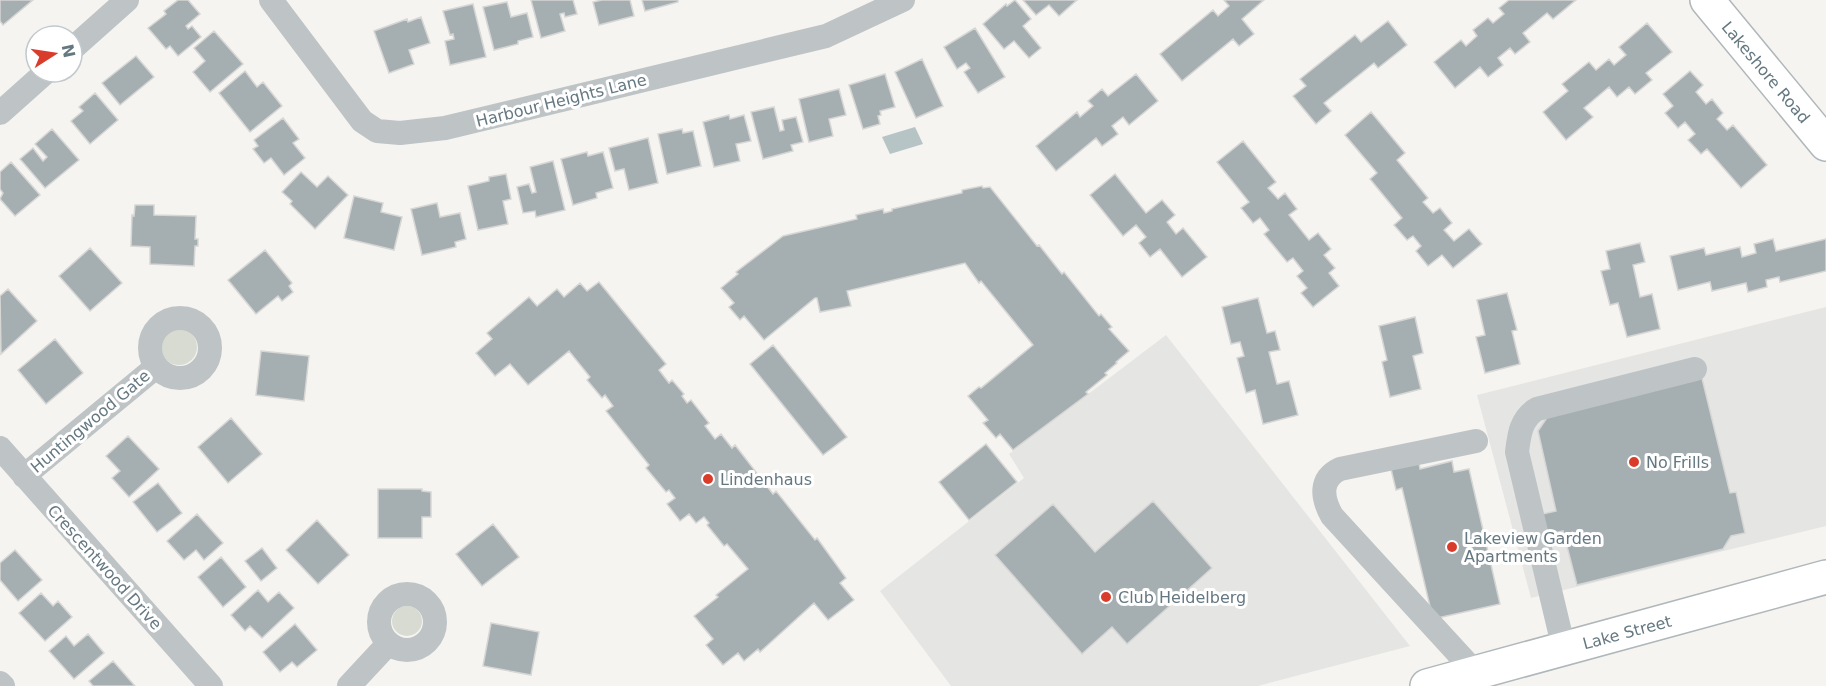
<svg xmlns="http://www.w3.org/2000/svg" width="1826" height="686" font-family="'DejaVu Sans',sans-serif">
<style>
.built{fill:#e5e6e4}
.green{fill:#d7dbd2}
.water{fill:#b6c4c6}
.building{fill:#a5afb2;stroke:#d6d6d4;stroke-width:1.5}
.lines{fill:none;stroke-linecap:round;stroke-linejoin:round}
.secondary-casing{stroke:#b0b7ba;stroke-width:36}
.minor{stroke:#bec3c5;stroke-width:24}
.secondary{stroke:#fff;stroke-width:33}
.poi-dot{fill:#da3c2c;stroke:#fff;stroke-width:2}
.labels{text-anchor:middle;stroke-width:6;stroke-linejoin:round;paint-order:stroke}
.street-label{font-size:16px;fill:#657881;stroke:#fff}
.poi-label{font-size:16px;fill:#657881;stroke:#fff;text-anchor:start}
</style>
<rect width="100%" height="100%" fill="#f5f4f1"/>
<path class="built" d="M 1826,307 L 1826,526 L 1531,598 L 1477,395 Z
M 1166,335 L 1410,646 L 1258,686 L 951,686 L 880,591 L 1024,478 L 1009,454 Z"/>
<path class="green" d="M161 347a18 18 0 1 1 36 0a18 18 0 1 1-36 0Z
M392 621a15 15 0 1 1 30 0a15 15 0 1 1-30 0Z"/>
<path class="water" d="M 915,127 L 923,144 L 890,154 L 882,137 Z"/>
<path class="building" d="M 0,0 L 33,0 L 3,25 L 0,21 Z
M 178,0 L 188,0 L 200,14 L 186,26 L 188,29 L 192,26 L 201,37 L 178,56 L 170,46 L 166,49 L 148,28 L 166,14 L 164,11 Z
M 531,0 L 573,0 L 577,14 L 565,17 L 564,13 L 560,14 L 565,31 L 541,38 Z
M 602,0 L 630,0 L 634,16 L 599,25 L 593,2 Z
M 642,0 L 678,0 L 678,2 L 645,11 Z
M 1015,0 L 1031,19 L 1023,26 L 1041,48 L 1029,58 L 1014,41 L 1004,49 L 983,24 L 1006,4 L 1007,6 Z
M 1023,0 L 1077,0 L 1059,16 L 1049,5 L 1036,15 Z
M 1224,0 L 1264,0 L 1242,19 L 1254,34 L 1239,46 L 1233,39 L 1182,81 L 1160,54 L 1213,10 L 1218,16 L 1229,6 Z
M 1509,0 L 1576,0 L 1553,19 L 1547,13 L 1523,33 L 1530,42 L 1515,54 L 1510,48 L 1498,58 L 1503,65 L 1488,77 L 1480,67 L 1455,88 L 1434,62 L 1461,40 L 1466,46 L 1477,36 L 1473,30 L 1488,18 L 1493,23 L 1504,14 L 1499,8 Z
M 507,2 L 511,17 L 527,13 L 533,37 L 518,41 L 518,44 L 494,50 L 483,7 Z
M 473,4 L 486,57 L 450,65 L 445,41 L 454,39 L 453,34 L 450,35 L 443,11 Z
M 421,17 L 430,43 L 409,50 L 414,64 L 389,73 L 374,31 L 407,19 L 408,22 Z
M 1388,21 L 1407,45 L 1378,68 L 1374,63 L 1324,103 L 1331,111 L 1316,124 L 1293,96 L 1306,86 L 1300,79 L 1355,35 L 1361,42 Z
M 1647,23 L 1672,52 L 1646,73 L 1652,80 L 1635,94 L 1629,87 L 1617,97 L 1609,87 L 1584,108 L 1593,117 L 1566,140 L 1543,112 L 1568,91 L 1562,84 L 1589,62 L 1596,70 L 1609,59 L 1614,65 L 1626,55 L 1619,47 Z
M 975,28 L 1005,77 L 978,93 L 964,72 L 970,68 L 966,63 L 957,69 L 944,47 Z
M 214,31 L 243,64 L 210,92 L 193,72 L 205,61 L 194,48 Z
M 136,56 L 154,77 L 120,105 L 102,83 Z
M 922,59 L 943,106 L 916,118 L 895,72 Z
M 245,71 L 257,87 L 263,82 L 282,106 L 250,132 L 219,93 Z
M 1690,71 L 1703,85 L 1696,92 L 1706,104 L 1712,99 L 1723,113 L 1717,119 L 1727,130 L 1733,125 L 1767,165 L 1741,188 L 1707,149 L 1701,154 L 1688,140 L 1695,134 L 1685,122 L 1678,128 L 1665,113 L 1673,106 L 1663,94 Z
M 885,74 L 895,107 L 880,111 L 881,115 L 878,116 L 880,124 L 863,129 L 849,85 Z
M 1136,74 L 1158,101 L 1129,125 L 1123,117 L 1112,126 L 1118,134 L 1102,146 L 1096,138 L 1056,171 L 1036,146 L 1077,112 L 1080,117 L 1093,106 L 1088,101 L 1102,89 L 1108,96 Z
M 839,89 L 846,115 L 829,119 L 833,136 L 809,142 L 799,99 Z
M 95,93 L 118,120 L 90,144 L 71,121 L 83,111 L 79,107 Z
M 774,107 L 780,131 L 784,130 L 782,120 L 796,117 L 803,142 L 791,145 L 793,151 L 763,159 L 751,112 Z
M 1371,112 L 1405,153 L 1397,160 L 1428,198 L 1423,202 L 1433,213 L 1440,208 L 1452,223 L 1444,230 L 1454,241 L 1469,229 L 1482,244 L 1453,268 L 1442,255 L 1428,266 L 1416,251 L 1421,246 L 1413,236 L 1407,240 L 1394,225 L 1402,218 L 1370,179 L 1377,173 L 1345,135 Z
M 729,115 L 730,119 L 744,115 L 751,141 L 736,144 L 740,161 L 714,167 L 703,122 Z
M 283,118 L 299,139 L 293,143 L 305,158 L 284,175 L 271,158 L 264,163 L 253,149 L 258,146 L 254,140 Z
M 52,129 L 79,160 L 45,188 L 20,159 L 33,148 L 43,161 L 47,157 L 35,144 Z
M 682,129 L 683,133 L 693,131 L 701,166 L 667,174 L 658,134 Z
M 648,138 L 658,183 L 629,190 L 624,169 L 615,171 L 609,148 Z
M 1243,141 L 1276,182 L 1268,188 L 1278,199 L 1285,193 L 1297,209 L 1289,215 L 1309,240 L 1318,233 L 1331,249 L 1324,255 L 1335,268 L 1329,273 L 1339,286 L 1313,307 L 1301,293 L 1307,288 L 1297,276 L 1303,271 L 1293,258 L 1287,262 L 1264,234 L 1269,230 L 1260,218 L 1253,223 L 1241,208 L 1249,202 L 1217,162 Z
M 587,152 L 588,156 L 603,152 L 613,188 L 596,193 L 597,198 L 573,205 L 561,159 Z
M 553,161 L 565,210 L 536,217 L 535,211 L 523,213 L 517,187 L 529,184 L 532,193 L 536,192 L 530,167 Z
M 11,162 L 40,195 L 15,216 L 0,199 L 3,193 L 0,189 L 0,172 Z
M 301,172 L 317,187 L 328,176 L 348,195 L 315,229 L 290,204 L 292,201 L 282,192 Z
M 506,174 L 511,199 L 503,201 L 508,224 L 478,230 L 468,186 L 489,181 L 489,177 Z
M 1115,174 L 1146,213 L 1162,200 L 1175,215 L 1167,222 L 1176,234 L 1183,228 L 1207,257 L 1182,277 L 1160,249 L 1150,257 L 1139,243 L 1146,237 L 1136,225 L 1123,236 L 1090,195 Z
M 982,186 L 983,188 L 990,187 L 1037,246 L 1039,245 L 1062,274 L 1064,272 L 1099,316 L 1101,314 L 1112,327 L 1109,329 L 1129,351 L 1116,362 L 1117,363 L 1105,373 L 1107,375 L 1086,392 L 1088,394 L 1013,450 L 1000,434 L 996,438 L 983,423 L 988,420 L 968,396 L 979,387 L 981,388 L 1033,345 L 981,281 L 979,283 L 965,263 L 847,291 L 851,306 L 820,312 L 817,298 L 815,298 L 764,340 L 744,316 L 740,320 L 729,307 L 734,303 L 721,288 L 738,274 L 736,272 L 783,236 L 857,219 L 856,215 L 883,209 L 884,213 L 892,211 L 892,209 L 962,193 L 962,190 Z
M 354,196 L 383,203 L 381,212 L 402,217 L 394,250 L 344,238 Z
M 437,203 L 440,217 L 460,213 L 466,239 L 455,242 L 456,247 L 422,255 L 411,209 Z
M 135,205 L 154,205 L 154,215 L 196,216 L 195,239 L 198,239 L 198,246 L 195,246 L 194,266 L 150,264 L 150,247 L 131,246 L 132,215 L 134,216 Z
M 1773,239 L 1776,251 L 1826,239 L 1826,271 L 1780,282 L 1779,277 L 1766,280 L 1767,287 L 1748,292 L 1746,283 L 1712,291 L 1710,282 L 1678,290 L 1670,256 L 1704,248 L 1706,255 L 1740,247 L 1742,257 L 1756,253 L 1754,244 Z
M 1640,243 L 1645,262 L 1633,265 L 1640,297 L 1652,294 L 1660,329 L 1627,337 L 1618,303 L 1610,305 L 1601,271 L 1610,269 L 1606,251 Z
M 90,248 L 122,283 L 90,311 L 59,276 Z
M 265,250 L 292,283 L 289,286 L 293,292 L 282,301 L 278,296 L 256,314 L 228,280 Z
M 599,282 L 666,364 L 659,370 L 669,383 L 672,380 L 684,394 L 682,396 L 687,403 L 691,400 L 709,423 L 705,426 L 715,439 L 721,434 L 732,448 L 735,445 L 773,494 L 776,491 L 815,540 L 817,538 L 846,578 L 840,583 L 854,600 L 828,620 L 814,603 L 760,652 L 758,649 L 744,661 L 738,653 L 723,665 L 706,645 L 713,639 L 694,616 L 718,597 L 716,595 L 748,569 L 727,544 L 724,546 L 707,525 L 709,523 L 704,517 L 696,523 L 689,514 L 680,521 L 667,504 L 675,498 L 669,490 L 666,492 L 646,468 L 649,465 L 606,411 L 613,406 L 605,395 L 602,398 L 587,380 L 590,377 L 569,351 L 528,385 L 510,364 L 495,376 L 476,353 L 492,339 L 487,333 L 529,297 L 537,306 L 557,289 L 564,297 L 580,283 L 587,291 Z
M 8,289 L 37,321 L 1,354 L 0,296 Z
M 1507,293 L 1517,330 L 1512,331 L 1520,364 L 1485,373 L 1476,337 L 1485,335 L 1477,300 Z
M 1258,298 L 1267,333 L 1275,331 L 1280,350 L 1269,352 L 1277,384 L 1289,381 L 1298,415 L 1263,424 L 1255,390 L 1246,393 L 1237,358 L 1244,356 L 1240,342 L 1231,344 L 1222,307 Z
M 1415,317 L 1423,353 L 1413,356 L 1421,389 L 1390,397 L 1382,362 L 1387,360 L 1379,326 Z
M 55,339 L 83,373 L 46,404 L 18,370 Z
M 773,345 L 847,437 L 823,455 L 750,364 Z
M 261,351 L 309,356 L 304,401 L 256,395 Z
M 1700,370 L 1730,493 L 1736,492 L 1745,533 L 1731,536 L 1723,549 L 1577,585 L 1563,531 L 1538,537 L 1534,516 L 1556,511 L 1538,431 L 1554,407 Z
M 231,418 L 262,454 L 228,483 L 198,447 Z
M 128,436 L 159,469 L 129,497 L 112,478 L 120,471 L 106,456 Z
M 986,444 L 1017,482 L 969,520 L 939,482 Z
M 1452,461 L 1454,472 L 1469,469 L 1500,604 L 1433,619 L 1402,488 L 1396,490 L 1391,469 L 1419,463 L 1420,469 Z
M 158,483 L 182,513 L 157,532 L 133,502 Z
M 378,489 L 422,489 L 422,491 L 431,492 L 431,517 L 422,517 L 422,538 L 378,538 Z
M 1153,501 L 1212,568 L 1127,644 L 1112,627 L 1082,654 L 995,555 L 1053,504 L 1095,552 Z
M 197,514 L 223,543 L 204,560 L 196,550 L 184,560 L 167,541 Z
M 317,520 L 349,555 L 318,584 L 286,550 Z
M 493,524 L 519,557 L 482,586 L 456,554 Z
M 262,548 L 277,568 L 261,581 L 245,561 Z
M 15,550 L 42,580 L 18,601 L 0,580 L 0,563 Z
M 221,557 L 246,587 L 223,607 L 198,577 Z
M 258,590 L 268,602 L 279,592 L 294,608 L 262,638 L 250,626 L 245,631 L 231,615 Z
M 41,593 L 53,606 L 58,601 L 72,617 L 45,641 L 19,613 Z
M 491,623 L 539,632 L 531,675 L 483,666 Z
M 295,624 L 317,650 L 297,667 L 292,662 L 280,672 L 263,652 Z
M 88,634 L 104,653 L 74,679 L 49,651 L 66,636 L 74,646 Z
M 113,661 L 135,686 L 93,686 L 89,681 Z"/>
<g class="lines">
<g class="secondary-casing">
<path id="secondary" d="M 1707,0 L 1826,144
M 1427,686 L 1826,577"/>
</g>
<path class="minor" d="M 271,0 L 362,121 L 377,131 L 400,133 L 445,128 L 826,36 L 903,0
M 72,49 L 127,0
M 0,113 L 46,72
M150 348a30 30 0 1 1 60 0a30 30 0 1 1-60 0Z
M 0,448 L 211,686
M 24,476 L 156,367
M379 622a28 28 0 1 1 56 0a28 28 0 1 1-56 0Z
M 1564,649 L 1517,452 C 1519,435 1521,418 1537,409 L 1695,369
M 1476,673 L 1332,516 C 1322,498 1319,479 1340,469 L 1476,441
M 0,683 L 3,686
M 349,686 L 388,644"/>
<use href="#secondary" class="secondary"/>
</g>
<g class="poi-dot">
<circle cx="1634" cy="462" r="6"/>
<circle cx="708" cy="479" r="6"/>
<circle cx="1452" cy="547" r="6"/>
<circle cx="1106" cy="597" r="6"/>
</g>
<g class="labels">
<g class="street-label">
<text transform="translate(1766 72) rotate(50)" y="6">Lakeshore Road</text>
<text transform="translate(561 100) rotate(-14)" y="6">Harbour Heights Lane</text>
<text transform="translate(90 421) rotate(-40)" y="6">Huntingwood Gate</text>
<text transform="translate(105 567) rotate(48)" y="6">Crescentwood Drive</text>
<text transform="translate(1627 632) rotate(-15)" y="6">Lake Street</text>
</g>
<g class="poi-label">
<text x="1646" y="468">No Frills</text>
<text x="720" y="485">Lindenhaus</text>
<text x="1464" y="544">Lakeview Garden<tspan x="1464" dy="18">Apartments</tspan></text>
<text x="1118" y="603">Club Heidelberg</text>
</g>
</g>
<g transform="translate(54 54) rotate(78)"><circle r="28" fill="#ffffff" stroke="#c1c9cd" stroke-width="1.5"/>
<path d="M0-4.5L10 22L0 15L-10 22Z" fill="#da3c2c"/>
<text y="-9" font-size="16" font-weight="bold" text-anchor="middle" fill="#657881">N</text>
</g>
</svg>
